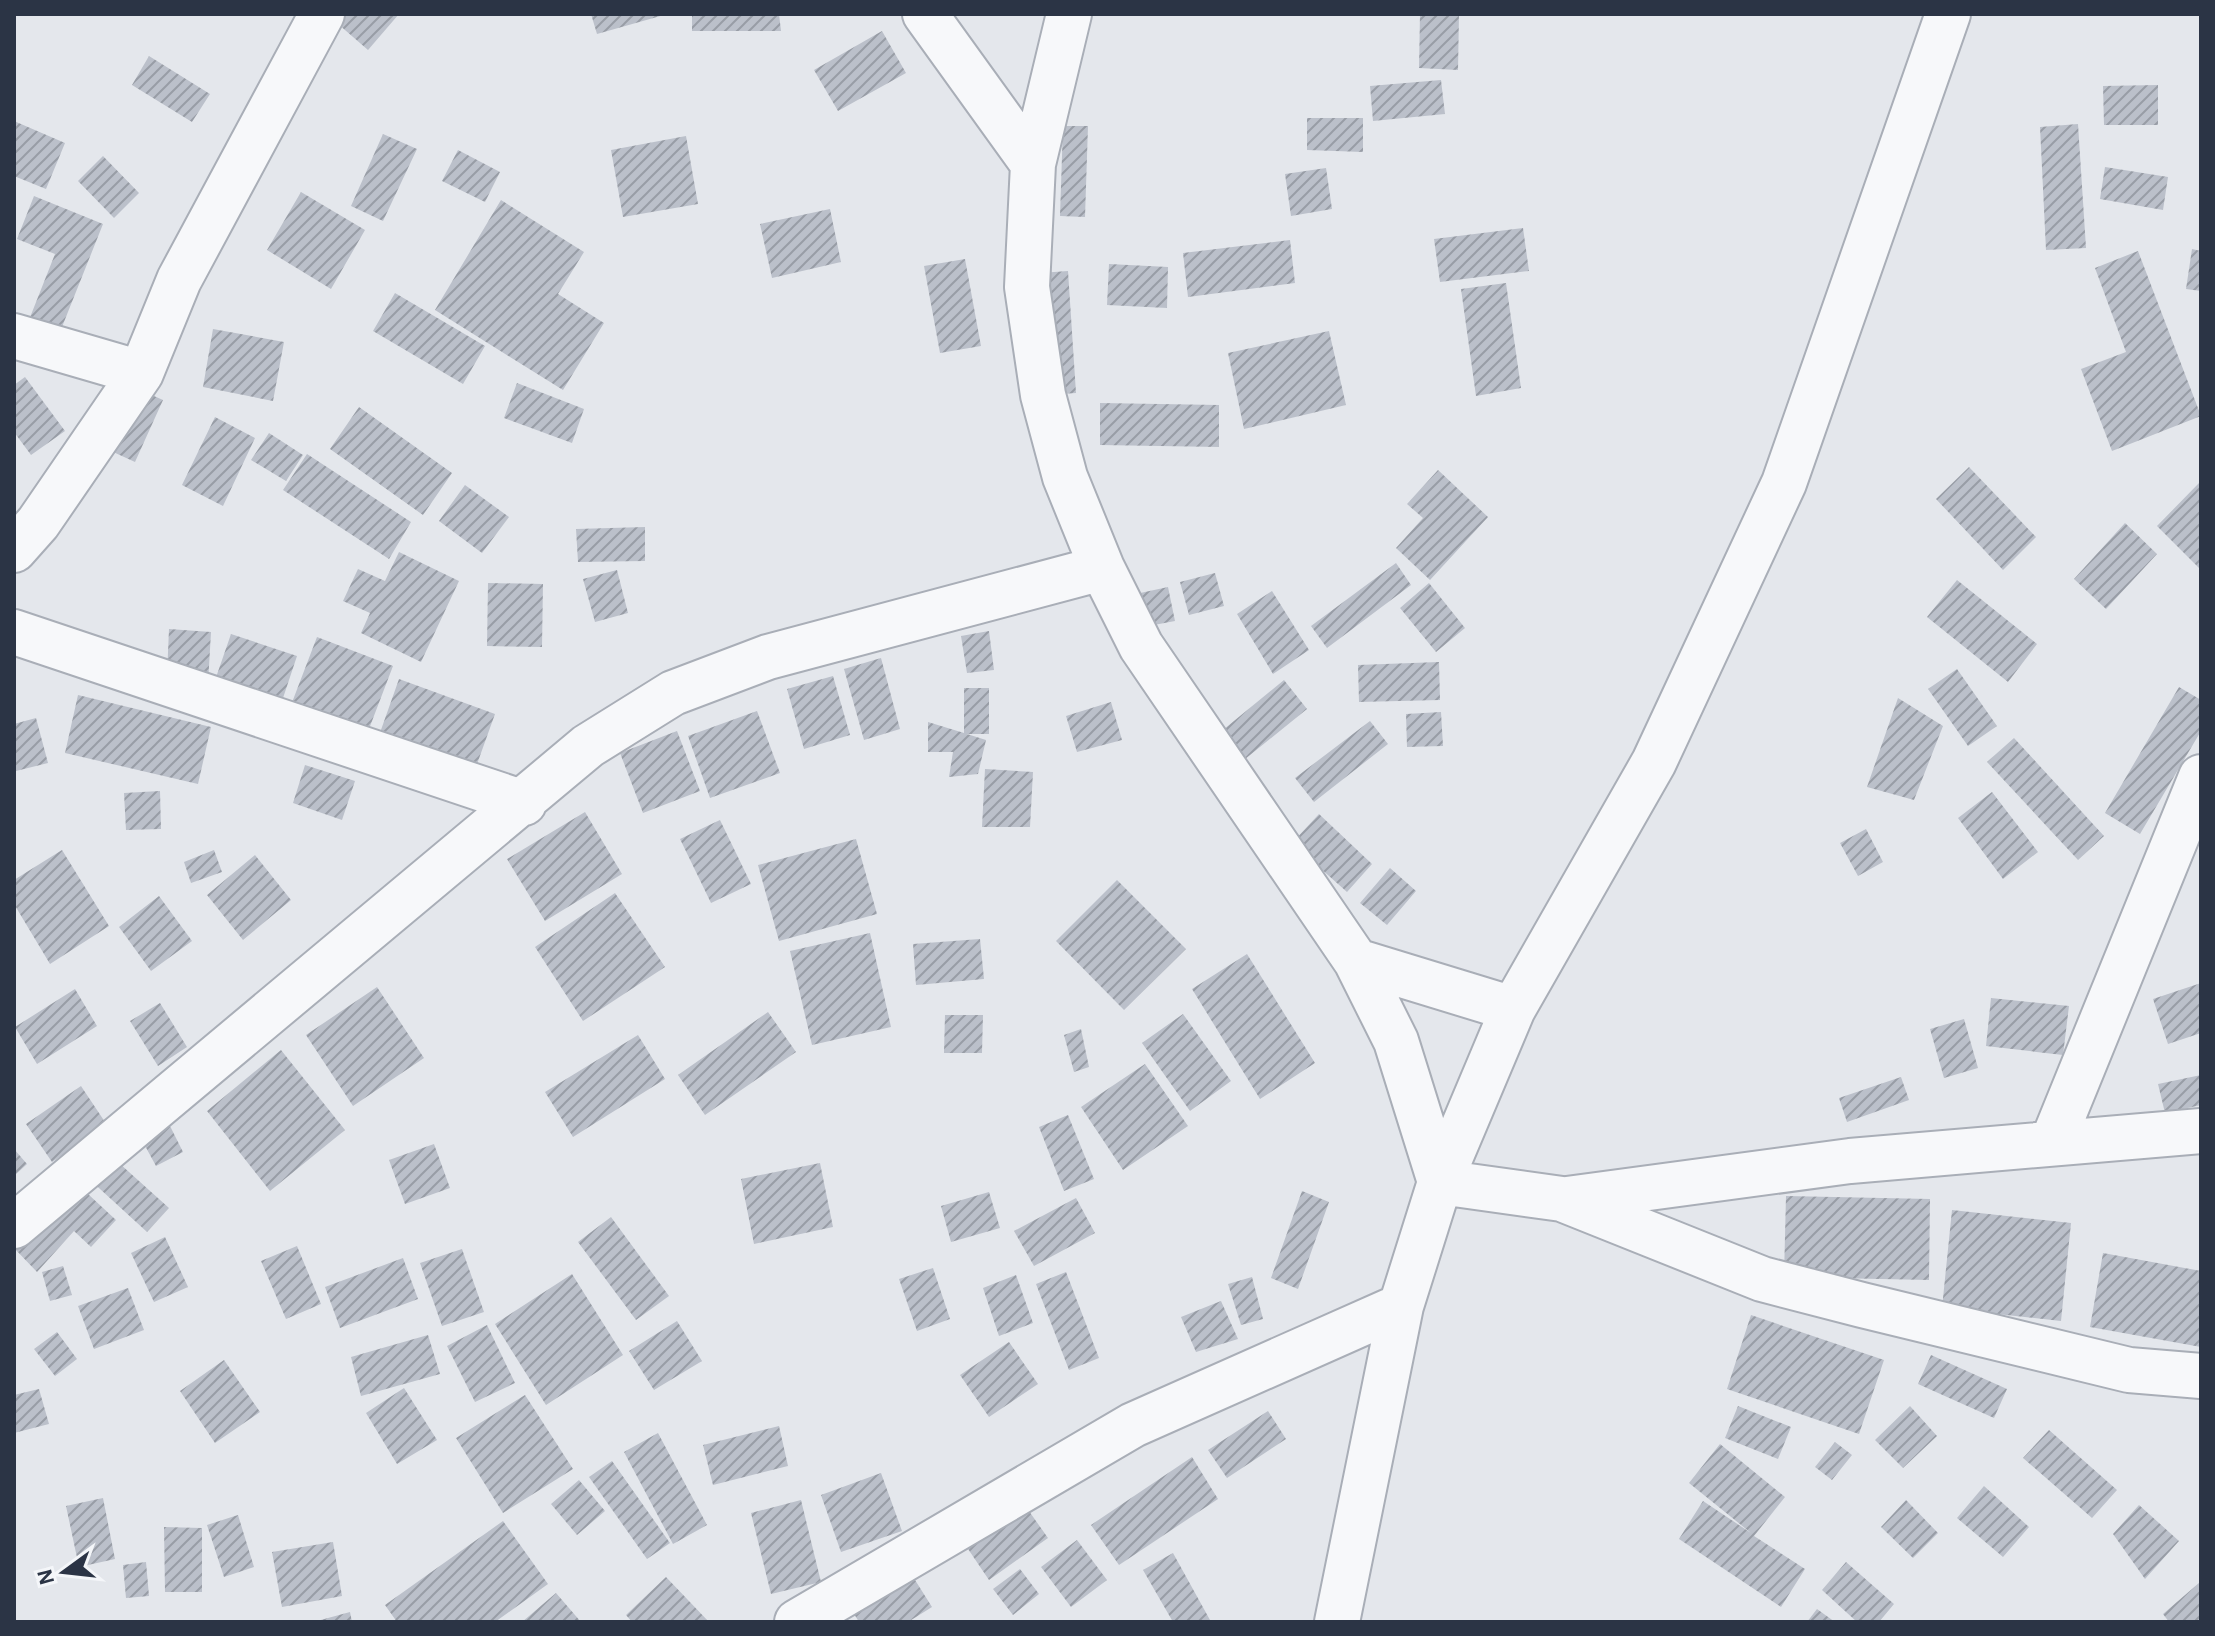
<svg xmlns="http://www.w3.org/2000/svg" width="2215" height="1636" font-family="'Alegreya Sans',sans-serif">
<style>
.building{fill:url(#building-hatch)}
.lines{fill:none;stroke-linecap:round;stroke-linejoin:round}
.street-casing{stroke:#a9aeb7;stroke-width:48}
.street{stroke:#f7f8fa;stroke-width:44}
</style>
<defs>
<pattern id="building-hatch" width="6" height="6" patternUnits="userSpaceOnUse" patternTransform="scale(2)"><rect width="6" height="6" fill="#bbc0ca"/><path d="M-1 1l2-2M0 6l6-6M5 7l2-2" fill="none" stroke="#989da6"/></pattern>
</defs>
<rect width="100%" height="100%" fill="#e4e7ec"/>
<path class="building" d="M 332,14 L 399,14 L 368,50 L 330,17 Z
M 591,14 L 664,14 L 664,15 L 597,34 Z
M 692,14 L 779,14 L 781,31 L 692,31 Z
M 1420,14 L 1459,14 L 1458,70 L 1419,68 Z
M 882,31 L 906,73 L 838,111 L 814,70 Z
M 149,56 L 210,94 L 192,122 L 132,85 Z
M 1441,80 L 1445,114 L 1373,121 L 1370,86 Z
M 2158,85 L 2158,125 L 2104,125 L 2103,86 Z
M 1307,118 L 1363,118 L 1363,152 L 1307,150 Z
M 14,121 L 65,143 L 46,189 L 14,176 Z
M 2078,124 L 2086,248 L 2046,250 L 2040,127 Z
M 1063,126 L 1088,126 L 1085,217 L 1060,216 Z
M 383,134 L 417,149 L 383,221 L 351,206 Z
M 686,136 L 698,204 L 623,217 L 611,150 Z
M 458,150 L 500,172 L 485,202 L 442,181 Z
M 103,156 L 139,193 L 114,218 L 78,181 Z
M 2105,167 L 2168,177 L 2163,210 L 2100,199 Z
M 1326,168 L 1332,209 L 1291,216 L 1285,174 Z
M 301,192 L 365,230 L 331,289 L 267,250 Z
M 34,196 L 103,224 L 58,337 L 27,325 L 55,254 L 17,239 Z
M 501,200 L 584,252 L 558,294 L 604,323 L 563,390 L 435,310 Z
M 830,209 L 841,262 L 772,278 L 760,224 Z
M 1523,228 L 1529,271 L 1440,282 L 1434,239 Z
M 1290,240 L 1295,283 L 1188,297 L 1183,253 Z
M 2192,249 L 2201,251 L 2201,291 L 2186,289 Z
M 2138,251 L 2201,416 L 2112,451 L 2081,369 L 2126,352 L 2095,268 Z
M 965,259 L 981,346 L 940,353 L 924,266 Z
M 1109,264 L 1168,267 L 1167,308 L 1107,305 Z
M 1068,271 L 1076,393 L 1048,395 L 1040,273 Z
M 1506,283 L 1521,388 L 1476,396 L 1461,289 Z
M 395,293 L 485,346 L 463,384 L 373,331 Z
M 213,329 L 284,342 L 273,401 L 203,387 Z
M 1329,331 L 1346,405 L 1244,429 L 1228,353 Z
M 25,377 L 65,431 L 31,455 L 14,432 L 14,385 Z
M 517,383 L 584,409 L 572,443 L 504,418 Z
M 138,389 L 163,400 L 135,462 L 111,451 Z
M 1100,403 L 1219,405 L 1219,447 L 1100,445 Z
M 359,407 L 452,473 L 423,515 L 330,449 Z
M 215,417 L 255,438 L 223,506 L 182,485 Z
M 269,433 L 303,455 L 286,481 L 251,460 Z
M 307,454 L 411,522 L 389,559 L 283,490 Z
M 1969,467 L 2036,537 L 2003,570 L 1936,499 Z
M 1438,470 L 1488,517 L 1430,580 L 1396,548 L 1423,518 L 1407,504 Z
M 2200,482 L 2201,483 L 2201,570 L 2157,526 Z
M 465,485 L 509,517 L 482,553 L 439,521 Z
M 2125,523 L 2157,554 L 2106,609 L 2074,579 Z
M 645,527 L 645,561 L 578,562 L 576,529 Z
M 399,552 L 459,581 L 421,662 L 361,633 L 370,613 L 343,601 L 358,569 L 385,581 Z
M 1396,563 L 1411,585 L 1327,648 L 1311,626 Z
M 617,570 L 628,613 L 595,622 L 583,579 Z
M 1215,573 L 1224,606 L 1189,615 L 1180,582 Z
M 1957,580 L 2037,644 L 2008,682 L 1927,617 Z
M 488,583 L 543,584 L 542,647 L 487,646 Z
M 1429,583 L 1465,628 L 1436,652 L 1400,608 Z
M 1168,587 L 1175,621 L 1138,628 L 1131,595 Z
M 1272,591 L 1309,650 L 1273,674 L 1237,614 Z
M 169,629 L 211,632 L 207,701 L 166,699 Z
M 989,631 L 994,670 L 967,673 L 961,636 Z
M 231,634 L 297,656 L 278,713 L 212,689 Z
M 317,637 L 393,666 L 364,742 L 288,713 Z
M 881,658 L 900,729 L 864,740 L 844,669 Z
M 1439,662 L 1440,700 L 1359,702 L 1358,665 Z
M 1957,669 L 1997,726 L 1968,746 L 1928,689 Z
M 833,676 L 850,735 L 804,749 L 787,689 Z
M 399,679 L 495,714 L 472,778 L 376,744 Z
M 1284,680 L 1307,709 L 1234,768 L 1212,739 Z
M 2179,687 L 2201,700 L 2201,731 L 2140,834 L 2105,813 Z
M 964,688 L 989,688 L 989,734 L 967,734 L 986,740 L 978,774 L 949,777 L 953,752 L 928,752 L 928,722 L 964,733 Z
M 78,695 L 211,727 L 198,784 L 65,753 Z
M 1898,698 L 1943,726 L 1914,800 L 1867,787 Z
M 1111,702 L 1122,740 L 1077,752 L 1066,716 Z
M 757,711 L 780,773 L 710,798 L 688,736 Z
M 1441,712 L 1443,746 L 1407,747 L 1406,714 Z
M 36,718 L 48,763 L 16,771 L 14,724 Z
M 1370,721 L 1388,744 L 1314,802 L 1295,778 Z
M 677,731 L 700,791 L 643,813 L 620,753 Z
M 2014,738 L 2104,836 L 2078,860 L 1987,762 Z
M 305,765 L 355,781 L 342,820 L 293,803 Z
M 985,769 L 1033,772 L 1030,827 L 982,827 Z
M 160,791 L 161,829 L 126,830 L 124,793 Z
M 1992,792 L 2038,852 L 2003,879 L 1958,818 Z
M 585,812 L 622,874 L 545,921 L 507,859 Z
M 1319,814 L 1372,864 L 1347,892 L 1292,843 Z
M 720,820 L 751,884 L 711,903 L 680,839 Z
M 1866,829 L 1883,862 L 1858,876 L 1840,843 Z
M 856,839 L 877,914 L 779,941 L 758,865 Z
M 62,850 L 109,926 L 50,964 L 14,904 L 14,880 Z
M 214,850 L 222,872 L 191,883 L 184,862 Z
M 255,855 L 291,900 L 243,940 L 207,895 Z
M 1390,868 L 1416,891 L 1387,925 L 1360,903 Z
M 1117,880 L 1186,949 L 1124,1010 L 1056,941 Z
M 615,893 L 665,967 L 583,1021 L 535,947 Z
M 159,896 L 192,941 L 151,971 L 119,927 Z
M 870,933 L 891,1027 L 812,1045 L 790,951 Z
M 980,939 L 984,979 L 916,985 L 913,944 Z
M 1247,954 L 1315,1063 L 1260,1099 L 1192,989 Z
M 2201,983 L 2201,1033 L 2168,1044 L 2153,999 Z
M 377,987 L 424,1058 L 353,1106 L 306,1035 Z
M 75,989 L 97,1026 L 37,1064 L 15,1027 Z
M 1991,998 L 2069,1006 L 2063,1055 L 1986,1046 Z
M 160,1003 L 187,1047 L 158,1066 L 130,1021 Z
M 768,1012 L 796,1052 L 705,1115 L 678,1075 Z
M 1183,1014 L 1231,1081 L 1190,1111 L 1142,1043 Z
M 945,1015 L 983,1015 L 982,1053 L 944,1053 Z
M 1964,1019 L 1978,1068 L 1944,1078 L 1930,1029 Z
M 1081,1029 L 1089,1067 L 1074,1072 L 1064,1035 Z
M 638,1035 L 665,1079 L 573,1137 L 545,1092 Z
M 281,1050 L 345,1130 L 270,1191 L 207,1111 Z
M 1145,1064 L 1188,1126 L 1123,1170 L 1081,1107 Z
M 2201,1075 L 2201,1105 L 2165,1113 L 2158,1084 Z
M 1901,1077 L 1909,1100 L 1847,1122 L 1839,1098 Z
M 81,1086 L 107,1125 L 52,1162 L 26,1124 Z
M 1068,1115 L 1094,1179 L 1064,1191 L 1039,1127 Z
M 165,1116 L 183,1152 L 156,1166 L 137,1131 Z
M 434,1144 L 450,1188 L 405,1204 L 389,1160 Z
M 14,1149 L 27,1164 L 14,1176 Z
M 109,1154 L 169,1208 L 147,1232 L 88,1178 Z
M 820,1163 L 833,1227 L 754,1244 L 741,1179 Z
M 74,1181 L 116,1220 L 91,1247 L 74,1231 L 37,1272 L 14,1248 Z
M 1302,1191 L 1329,1202 L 1298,1289 L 1271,1278 Z
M 989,1192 L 1000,1228 L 951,1242 L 941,1206 Z
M 1786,1196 L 1930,1199 L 1929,1280 L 1784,1277 Z
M 1076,1198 L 1095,1233 L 1034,1266 L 1014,1231 Z
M 1952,1210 L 2071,1223 L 2061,1321 L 1942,1308 Z
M 611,1217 L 669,1296 L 636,1320 L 578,1242 Z
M 165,1237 L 188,1287 L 154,1302 L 131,1253 Z
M 297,1246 L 321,1304 L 286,1319 L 261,1261 Z
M 462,1249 L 484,1312 L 442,1326 L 420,1263 Z
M 2103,1253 L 2201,1271 L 2201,1347 L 2090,1327 Z
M 403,1258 L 418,1299 L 340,1328 L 325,1287 Z
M 63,1266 L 72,1295 L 50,1301 L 42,1272 Z
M 933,1268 L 950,1319 L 917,1331 L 899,1279 Z
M 1066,1272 L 1099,1358 L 1069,1370 L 1036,1284 Z
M 572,1274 L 623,1355 L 546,1405 L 495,1324 Z
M 1016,1275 L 1033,1323 L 999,1336 L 983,1288 Z
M 1252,1277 L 1263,1319 L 1241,1325 L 1228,1284 Z
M 128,1288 L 144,1330 L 94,1349 L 78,1306 Z
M 1221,1301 L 1238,1339 L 1196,1352 L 1181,1317 Z
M 1751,1315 L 1884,1360 L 1859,1434 L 1727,1389 Z
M 677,1321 L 702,1361 L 654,1390 L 629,1351 Z
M 487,1325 L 515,1383 L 475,1402 L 447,1346 Z
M 57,1332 L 77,1359 L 55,1376 L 34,1349 Z
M 428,1335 L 440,1374 L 361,1396 L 351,1357 Z
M 1009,1342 L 1038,1384 L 989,1417 L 960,1375 Z
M 1931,1355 L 2007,1389 L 1994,1418 L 1918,1384 Z
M 224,1360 L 260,1412 L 215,1443 L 180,1391 Z
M 404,1388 L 437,1440 L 397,1464 L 366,1413 Z
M 39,1389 L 49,1424 L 14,1433 L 14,1395 Z
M 525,1395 L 573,1469 L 503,1513 L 456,1438 Z
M 1738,1406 L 1791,1427 L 1778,1459 L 1725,1438 Z
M 1910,1406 L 1937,1436 L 1903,1468 L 1875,1440 Z
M 1268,1411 L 1286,1439 L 1227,1478 L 1208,1450 Z
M 779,1426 L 788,1466 L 713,1485 L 703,1445 Z
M 2049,1430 L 2117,1490 L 2092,1518 L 2023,1458 Z
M 658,1433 L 707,1525 L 673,1544 L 624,1452 Z
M 1835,1442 L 1852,1455 L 1832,1480 L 1815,1467 Z
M 1720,1444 L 1785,1497 L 1754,1536 L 1805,1569 L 1781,1607 L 1679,1539 L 1703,1501 L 1751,1533 L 1689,1483 Z
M 1192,1457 L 1218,1499 L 1119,1565 L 1091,1525 Z
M 612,1461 L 670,1543 L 647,1559 L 589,1477 Z
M 881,1473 L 902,1531 L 841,1552 L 821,1495 Z
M 579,1480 L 605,1511 L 577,1535 L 551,1504 Z
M 1984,1486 L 2029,1527 L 2003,1557 L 1957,1518 Z
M 103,1498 L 115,1559 L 79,1567 L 66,1506 Z
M 801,1500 L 821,1582 L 771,1594 L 751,1513 Z
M 1906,1500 L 1938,1533 L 1913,1558 L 1881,1527 Z
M 1024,1504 L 1048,1538 L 989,1580 L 966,1546 Z
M 2139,1505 L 2179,1541 L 2145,1579 L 2113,1534 Z
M 238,1515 L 254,1567 L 224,1577 L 207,1525 Z
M 503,1521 L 548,1584 L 495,1622 L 397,1622 L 385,1605 Z
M 164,1527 L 202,1528 L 202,1592 L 165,1592 Z
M 1077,1540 L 1107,1580 L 1071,1607 L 1041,1567 Z
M 333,1542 L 342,1596 L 282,1607 L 272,1552 Z
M 1173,1553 L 1210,1620 L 1206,1622 L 1173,1622 L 1143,1570 Z
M 146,1562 L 149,1596 L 126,1598 L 123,1565 Z
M 1846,1562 L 1894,1604 L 1879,1622 L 1857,1622 L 1822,1590 Z
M 1020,1569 L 1039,1594 L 1013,1615 L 993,1589 Z
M 910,1572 L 932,1607 L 908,1622 L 859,1622 L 851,1609 Z
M 666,1577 L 709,1622 L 632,1622 L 626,1615 Z
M 2199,1583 L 2201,1622 L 2169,1622 L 2163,1614 Z
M 556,1593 L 581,1622 L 522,1622 Z
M 1817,1609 L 1835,1622 L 1807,1622 Z
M 350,1612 L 352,1622 L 317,1622 L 317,1621 Z"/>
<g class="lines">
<g class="street-casing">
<path id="street" d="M 925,14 L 1033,164
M 1069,14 L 1033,164 L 1027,287 L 1043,395 L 1065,477 L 1102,568 L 1141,646 L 1356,961 L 1396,1041 L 1440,1182
M 14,336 L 141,373
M 14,550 L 38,523 L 141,373 L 179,280 L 322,14
M 14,632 L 524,803
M 1356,961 L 1513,1009
M 2052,1143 L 2201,777
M 1440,1182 L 1562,1199 L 1762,1279 L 1862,1305 L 2129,1370 L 2201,1376
M 1567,1199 L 1850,1161 L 2201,1131
M 14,1226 L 588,746 L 673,693 L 768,657 L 1102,568
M 797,1622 L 1133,1425 L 1401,1306
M 1337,1622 L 1401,1306 L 1440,1182 L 1513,1009 L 1654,762 L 1784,483 L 1948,14"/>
</g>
<use href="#street" class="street"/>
</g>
<rect width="2215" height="1636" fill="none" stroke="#2b3445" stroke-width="32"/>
<g transform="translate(64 1572) rotate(255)" stroke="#f4f6f9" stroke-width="6" paint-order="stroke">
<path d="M0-6L14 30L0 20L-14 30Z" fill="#2b3445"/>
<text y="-12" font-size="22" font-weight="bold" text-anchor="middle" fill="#2b3445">N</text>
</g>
</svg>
